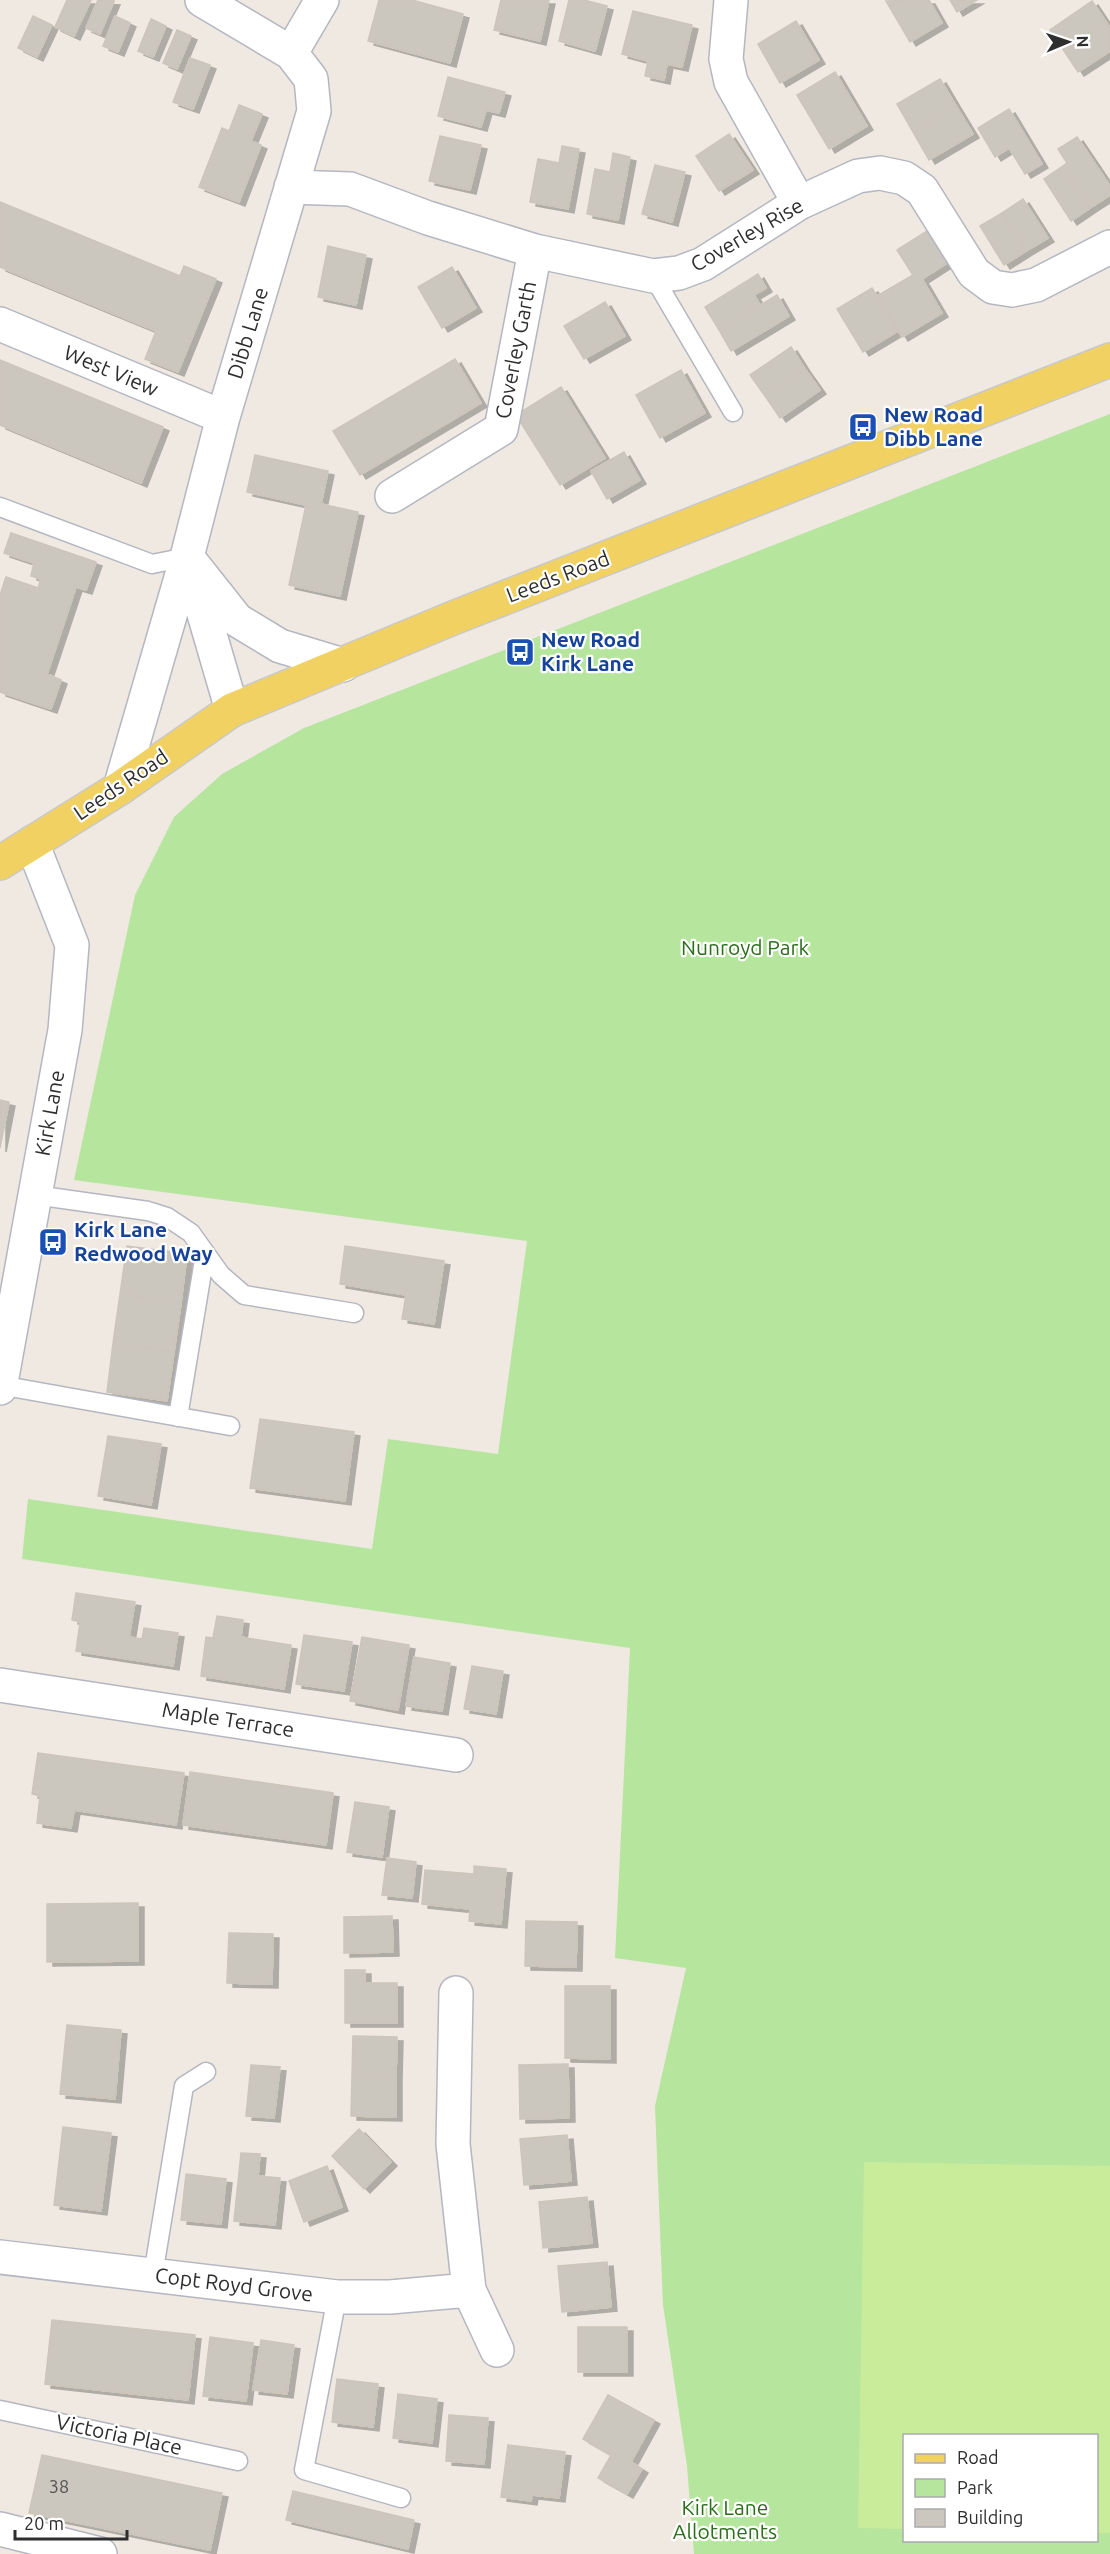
<svg xmlns="http://www.w3.org/2000/svg" width="1110" height="2554" font-family="Ubuntu,sans-serif">
<style>
.green{fill:#b6e59e;fill-rule:evenodd}
.pitch{fill:#c9ec9a}
.building{fill:#cbc7bf;stroke:#cbc5ba;stroke-width:1.5;filter:url(#shadow)}
.lines{fill:none;stroke-linecap:round;stroke-linejoin:round}
.service-casing{stroke:#b4b7c1;stroke-width:21}
.minor-casing{stroke:#b4b7c1;stroke-width:36}
.tertiary-casing{stroke:#b4b7c1;stroke-width:36}
.primary-casing{stroke:#c9c9c9;stroke-width:36}
.service{stroke:#fff;stroke-width:18}
.minor{stroke:#fff;stroke-width:33}
.tertiary{stroke:#fff;stroke-width:33}
.primary{stroke:#f2d163;stroke-width:33}
.labels{text-anchor:middle;stroke-width:4.5;stroke-linejoin:round;paint-order:stroke}
.number-label{font-size:18px;fill:#555452}
.street-label{font-size:21px;fill:#2e2e2e;stroke:#fff}
.transit-label{font-size:21px;font-weight:bold;fill:#164399;stroke:#fff;text-anchor:start}
.park-label{font-size:21px;fill:#2c6e1b;stroke:#fff}
</style>
<defs>
<filter id="shadow"><feDropShadow dx="6" dy="4" stdDeviation="0" flood-color="#0004"/></filter>
</defs>
<rect width="100%" height="100%" fill="#efe9e1"/>
<path class="green" d="M 1110,414 L 1110,2554 L 694,2554 L 687,2466 L 663,2305 L 655,2106 L 686,1968 L 615,1958 L 630,1648 L 22,1559 L 28,1499 L 372,1549 L 388,1439 L 498,1454 L 527,1241 L 74,1180 L 135,895 L 174,817 L 222,774 L 304,728 ZM 904,2436 L 1096,2436 L 1096,2540 L 904,2540 Z"/>
<path class="pitch" d="M 864,2162 L 1110,2166 L 1110,2533 L 1097,2533 L 1096,2436 L 904,2436 L 904,2529 L 858,2528 Z"/>
<path class="building" d="M 67,0 L 91,0 L 74,36 L 55,27 Z
M 98,0 L 114,1 L 100,34 L 86,28 Z
M 379,0 L 412,0 L 463,14 L 450,63 L 368,41 Z
M 501,0 L 549,0 L 540,41 L 494,30 Z
M 569,0 L 584,0 L 607,6 L 595,51 L 559,41 Z
M 929,0 L 942,23 L 910,42 L 886,1 Z
M 950,0 L 977,0 L 957,12 Z
M 1092,1 L 1106,22 L 1064,51 L 1050,30 Z
M 633,11 L 692,25 L 682,67 L 667,64 L 664,80 L 645,76 L 648,61 L 622,54 Z
M 33,16 L 52,25 L 37,57 L 18,48 Z
M 115,16 L 130,23 L 118,52 L 103,46 Z
M 151,19 L 166,26 L 153,57 L 138,51 Z
M 796,21 L 819,60 L 780,83 L 758,44 Z
M 1106,22 L 1110,28 L 1110,51 L 1078,72 L 1064,51 Z
M 177,30 L 191,36 L 177,69 L 163,63 Z
M 190,58 L 210,65 L 193,109 L 173,102 Z
M 835,72 L 867,126 L 829,149 L 797,95 Z
M 448,77 L 505,92 L 499,113 L 486,110 L 481,127 L 438,116 Z
M 940,79 L 956,106 L 913,132 L 897,104 Z
M 239,105 L 262,114 L 251,141 L 261,145 L 239,202 L 199,187 L 222,128 L 229,131 Z
M 956,106 L 973,134 L 929,160 L 913,132 Z
M 1009,109 L 1042,164 L 1025,174 L 1009,148 L 995,157 L 978,128 Z
M 729,134 L 753,170 L 719,191 L 696,156 Z
M 440,136 L 481,145 L 470,190 L 429,181 Z
M 1077,137 L 1110,186 L 1110,195 L 1090,208 L 1063,166 L 1067,163 L 1058,149 Z
M 562,146 L 579,149 L 568,209 L 530,202 L 538,159 L 559,163 Z
M 613,153 L 630,157 L 618,220 L 587,214 L 595,169 L 610,172 Z
M 655,165 L 685,172 L 672,222 L 642,214 Z
M 1063,166 L 1090,208 L 1071,221 L 1044,179 Z
M 1023,199 L 1048,238 L 1026,251 L 1002,213 Z
M 0,202 L 180,276 L 184,266 L 216,279 L 178,372 L 145,359 L 156,331 L 0,267 Z
M 1002,213 L 1026,251 L 1004,265 L 980,226 Z
M 927,231 L 947,263 L 922,279 L 942,313 L 902,337 L 877,296 L 913,275 L 897,250 Z
M 328,246 L 366,255 L 356,305 L 318,297 Z
M 452,267 L 476,308 L 442,328 L 418,287 Z
M 758,274 L 766,288 L 754,295 L 760,305 L 719,330 L 705,307 Z
M 872,288 L 898,331 L 863,352 L 837,309 Z
M 777,295 L 789,316 L 731,351 L 719,330 Z
M 605,302 L 625,336 L 584,359 L 564,326 Z
M 791,347 L 805,369 L 765,396 L 750,375 Z
M 455,359 L 481,403 L 360,475 L 333,431 Z
M 0,360 L 163,427 L 141,483 L 0,425 Z
M 805,369 L 820,390 L 780,418 L 765,396 Z
M 681,370 L 705,413 L 660,438 L 636,395 Z
M 561,387 L 605,458 L 560,485 L 516,415 Z
M 624,452 L 640,480 L 607,499 L 591,471 Z
M 255,455 L 328,471 L 321,504 L 358,512 L 340,596 L 289,585 L 306,505 L 247,492 Z
M 11,533 L 96,562 L 86,590 L 76,587 L 47,674 L 61,680 L 51,709 L 0,692 L 0,595 L 6,577 L 38,588 L 41,579 L 31,576 L 34,563 L 4,553 Z
M 0,1100 L 9,1102 L 0,1148 Z
M 127,1246 L 187,1254 L 181,1303 L 120,1294 Z
M 345,1246 L 444,1261 L 434,1324 L 402,1319 L 406,1295 L 340,1284 Z
M 120,1294 L 181,1303 L 174,1352 L 113,1343 Z
M 113,1343 L 174,1352 L 167,1401 L 107,1392 Z
M 260,1419 L 354,1432 L 345,1501 L 250,1488 Z
M 108,1436 L 161,1444 L 151,1505 L 98,1496 Z
M 76,1593 L 135,1602 L 129,1637 L 142,1639 L 144,1628 L 178,1633 L 173,1666 L 76,1651 L 80,1622 L 72,1620 Z
M 217,1616 L 243,1620 L 241,1637 L 291,1645 L 284,1689 L 201,1676 L 206,1637 L 213,1638 Z
M 304,1635 L 352,1642 L 344,1691 L 296,1684 Z
M 362,1637 L 409,1645 L 398,1710 L 350,1701 Z
M 414,1657 L 450,1663 L 442,1711 L 406,1706 Z
M 472,1666 L 503,1671 L 496,1714 L 464,1709 Z
M 38,1753 L 184,1773 L 176,1825 L 74,1810 L 71,1828 L 37,1823 L 40,1796 L 32,1794 Z
M 190,1772 L 333,1793 L 326,1845 L 183,1825 Z
M 355,1802 L 389,1807 L 382,1857 L 347,1852 Z
M 387,1858 L 416,1862 L 412,1898 L 382,1895 Z
M 474,1866 L 506,1869 L 501,1924 L 469,1921 L 470,1909 L 422,1904 L 425,1870 L 474,1874 Z
M 138,1903 L 138,1961 L 47,1962 L 47,1904 Z
M 392,1916 L 393,1952 L 344,1953 L 344,1917 Z
M 526,1921 L 577,1922 L 576,1967 L 525,1966 Z
M 229,1933 L 273,1934 L 272,1984 L 227,1983 Z
M 345,1970 L 365,1970 L 365,1983 L 397,1983 L 397,2023 L 345,2023 Z
M 565,1986 L 610,1986 L 610,2059 L 565,2058 Z
M 67,2025 L 121,2030 L 115,2099 L 60,2094 Z
M 353,2036 L 397,2037 L 396,2077 L 352,2076 Z
M 568,2064 L 569,2118 L 520,2119 L 519,2065 Z
M 251,2065 L 280,2067 L 274,2118 L 246,2116 Z
M 352,2076 L 396,2077 L 396,2117 L 351,2116 Z
M 63,2127 L 111,2133 L 101,2211 L 54,2205 Z
M 359,2129 L 391,2162 L 364,2189 L 332,2156 Z
M 567,2135 L 571,2181 L 524,2185 L 520,2139 Z
M 241,2153 L 260,2154 L 258,2176 L 280,2178 L 275,2225 L 234,2221 Z
M 327,2166 L 342,2207 L 304,2222 L 289,2181 Z
M 186,2174 L 226,2179 L 221,2224 L 181,2220 Z
M 587,2197 L 592,2243 L 543,2248 L 539,2202 Z
M 607,2262 L 611,2307 L 562,2312 L 558,2266 Z
M 52,2320 L 195,2335 L 188,2400 L 45,2384 Z
M 578,2327 L 627,2327 L 627,2372 L 578,2372 Z
M 210,2337 L 253,2343 L 246,2401 L 203,2396 Z
M 261,2340 L 294,2345 L 287,2394 L 253,2390 Z
M 337,2379 L 378,2384 L 373,2427 L 332,2422 Z
M 398,2394 L 437,2399 L 432,2443 L 393,2438 Z
M 608,2395 L 654,2420 L 631,2462 L 642,2469 L 627,2494 L 598,2478 L 611,2455 L 583,2439 Z
M 449,2415 L 488,2418 L 484,2464 L 446,2461 Z
M 508,2445 L 565,2452 L 559,2498 L 532,2495 L 531,2501 L 501,2497 Z
M 42,2455 L 222,2493 L 210,2550 L 29,2513 Z
M 293,2491 L 414,2520 L 408,2549 L 286,2520 Z"/>
<g class="lines">
<g class="service-casing">
<path id="service" d="M 653,276 L 733,412
M 0,507 L 152,564 L 187,557
M 35,1195 L 148,1211 L 167,1217 L 191,1233 L 221,1275 L 244,1295 L 354,1313
M 0,1385 L 230,1426
M 178,1417 L 205,1254
M 153,2275 L 184,2086 L 206,2072
M 337,2297 L 304,2470 L 401,2498
M 0,2410 L 238,2461"/>
</g>
<g class="minor-casing">
<path id="minor" d="M 731,0 L 726,59 L 731,82 L 799,203
M 291,53 L 322,0
M 291,187 L 350,189 L 428,218 L 535,251 L 653,276 L 679,273 L 703,264 L 799,203 L 858,176 L 880,173 L 904,178 L 922,190 L 974,273 L 993,287 L 1012,290 L 1036,285 L 1110,247
M 0,324 L 223,417
M 392,496 L 501,429 L 535,251
M 187,557 L 237,620 L 280,646 L 343,665
M 192,573 L 232,710
M 120,788 L 187,557 L 223,417 L 314,111 L 311,79 L 291,53 L 202,0
M 0,1685 L 456,1755
M 0,2257 L 337,2297 L 390,2297 L 469,2290 L 453,2144 L 456,1993
M 469,2290 L 497,2350
M 0,2529 L 100,2554"/>
</g>
<g class="tertiary-casing">
<path id="tertiary" d="M 0,1388 L 65,1030 L 72,945 L 32,843"/>
</g>
<g class="primary-casing">
<path id="primary" d="M 0,863 L 120,788 L 232,710 L 453,618 L 1110,360"/>
</g>
<use href="#service" class="service"/>
<use href="#minor" class="minor"/>
<use href="#tertiary" class="tertiary"/>
<use href="#primary" class="primary"/>
</g>
<defs>
<g id="bus-square" transform="scale(1.5)"><rect x="-9" y="-9" width="18" height="18" rx="4" fill="#1a4fb4" stroke="#fff"/><path d="M-5-6H5V4H4V6H2V4H-2V6H-4V4H-5ZM-3.5-4V0h7V-4ZM-3.5 1.2v1.5H-2V1.2ZM2 1.2v1.5H3.5V1.2Z" fill="#fff"/></g>
</defs>
<g fill-rule="evenodd">
<use href="#bus-square" x="863" y="427"/>
<use href="#bus-square" x="520" y="652"/>
<use href="#bus-square" x="53" y="1242"/>
</g>
<g class="labels">
<g class="number-label">
<text x="59" y="2493">38</text>
</g>
<g class="street-label">
<text transform="translate(747 235) rotate(-30)" y="7">Coverley Rise</text>
<text transform="translate(248 333) rotate(-73)" y="7">Dibb Lane</text>
<text transform="translate(516 350) rotate(-79)" y="7">Coverley Garth</text>
<text transform="translate(111 371) rotate(23)" y="7">West View</text>
<text transform="translate(558 577) rotate(-21)" y="7">Leeds Road</text>
<text transform="translate(121 785) rotate(-34)" y="7">Leeds Road</text>
<text transform="translate(50 1113) rotate(-80)" y="7">Kirk Lane</text>
<text transform="translate(228 1720) rotate(9)" y="7">Maple Terrace</text>
<text transform="translate(234 2285) rotate(7)" y="7">Copt Royd Grove</text>
<text transform="translate(119 2435) rotate(12)" y="7">Victoria Place</text>
</g>
<g class="transit-label">
<text x="884" y="422">New Road<tspan x="884" dy="24">Dibb Lane</tspan></text>
<text x="541" y="647">New Road<tspan x="541" dy="24">Kirk Lane</tspan></text>
<text x="74" y="1237">Kirk Lane<tspan x="74" dy="24">Redwood Way</tspan></text>
</g>
<g class="park-label">
<text x="745" y="955">Nunroyd Park</text>
<text x="725" y="2515">Kirk Lane<tspan x="725" dy="24">Allotments</tspan></text>
</g>
</g>
<rect x="903" y="2434" width="195" height="108" fill="#ffffff" stroke="#ababab" stroke-width="1.5"/>
<rect x="915" y="2454" width="30" height="9" fill="#f2d163" stroke="#ababab" stroke-width="1.5"/>
<text x="957" y="2464" font-size="18" fill="#2e2e2e">Road</text>
<rect x="915" y="2479" width="30" height="18" fill="#b6e59e" stroke="#ababab" stroke-width="1.5"/>
<text x="957" y="2494" font-size="18" fill="#2e2e2e">Park</text>
<rect x="915" y="2509" width="30" height="18" fill="#cbc7bf" stroke="#ababab" stroke-width="1.5"/>
<text x="957" y="2524" font-size="18" fill="#2e2e2e">Building</text>
<g transform="translate(1068 42) rotate(88)" stroke="#ffffff" stroke-width="4.5" paint-order="stroke">
<path d="M0-4.5L10 22L0 15L-10 22Z" fill="#2e2e2e"/>
<text y="-9" font-size="16" font-weight="bold" text-anchor="middle" fill="#2e2e2e">N</text>
</g>
<path d="M15 2530v9h112v-9" fill="none" stroke="#2e2e2e" stroke-width="3"/>
<text x="24" y="2530" font-size="18" fill="#2e2e2e" stroke="#ffffff" stroke-width="4.5" paint-order="stroke">20 m</text>
</svg>
